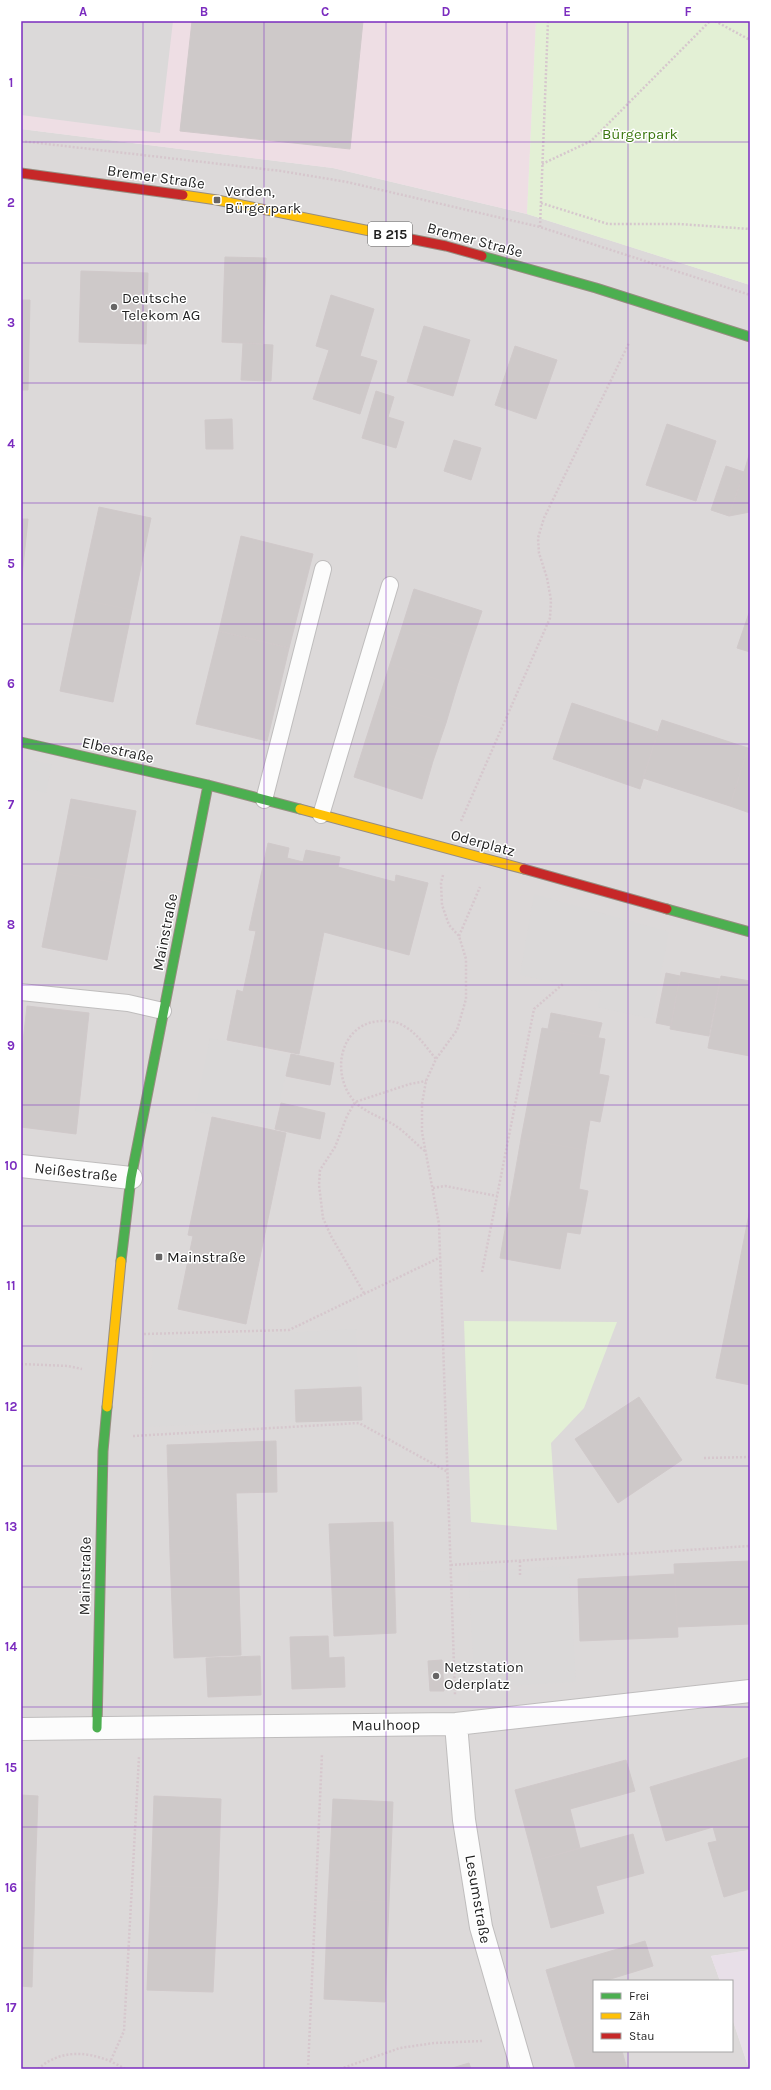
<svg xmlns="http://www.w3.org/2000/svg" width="771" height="2090" viewBox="0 0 771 2090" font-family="Karla,sans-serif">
<rect width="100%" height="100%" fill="#ede8e8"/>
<path fill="#dcd9d9" d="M21 129 333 168 527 214 750 285V1950L711 1956 720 1981H594V2051H732V2018L749 2069H21Z"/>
<path fill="#eedee4" d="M21 21H536L527 214 333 168 21 129Z"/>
<path fill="#e8dfe8" d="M750 1950V2069H749L732 2018V1981H720L711 1956Z"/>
<path fill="#dbd9d9" d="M21 21H173L160 133 21 115Z
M21 758 52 764 46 793 21 787Z
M534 894 669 932 652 1019 598 1007 601 992 520 975Z
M210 1038 290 1055 274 1128 195 1111Z
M356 1329 359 1386 294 1389 295 1421 145 1427 143 1395 152 1364 153 1340Z
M569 1566 576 1682 475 1688 468 1572Z"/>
<path fill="#e3f0d5" d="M536 21H750V285L527 214Z
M464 1321 617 1322 584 1408 551 1443 557 1530 471 1522Z"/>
<path fill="#cec9c9" stroke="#d0c9ca" d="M192 21H363L350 149 180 131Z
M225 257 266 258 263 344 222 342Z
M81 271 148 273 146 344 79 342Z
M331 295 374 309 360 356 377 361 360 414 313 399 329 350 316 346Z
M21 300H30L28 390H21Z
M424 326 470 340 453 396 407 382Z
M243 343 273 345 271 381 241 380Z
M515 346 557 360 536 419 495 405Z
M376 391 394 397 388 417 404 422 396 448 362 438Z
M232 419 233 449H206L205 420Z
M667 424 716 441 696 501 646 485Z
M454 440 481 448 471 480 444 471Z
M750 452V512L729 516 744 472Z
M726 466 744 472 729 516 711 510Z
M99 507 151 518 132 610 79 599Z
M21 519H28L21 586Z
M241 536 313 554 289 648 219 631Z
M414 589 482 611 469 649 402 627Z
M79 599 132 610 113 702 60 691Z
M749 613H750V652L737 648Z
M402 627 469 649 457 686 390 664Z
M219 631 289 648 267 741 196 724Z
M390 664 457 686 446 723 378 702Z
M378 702 446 723 433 761 366 739Z
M572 703 658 732 640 789 553 759Z
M662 720 748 748 730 806 643 778Z
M366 739 433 761 422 799 354 777Z
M748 748 750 749V813L730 806Z
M71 799 136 811 122 884 57 872Z
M268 843 289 848 287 858 303 862 306 850 340 857 338 867 395 882 396 875 428 883 409 955 324 932 299 1054 227 1040 237 990 243 992 256 931 249 930Z
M57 872 122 884 107 960 42 947Z
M681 972 720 979 709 1036 670 1029Z
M666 973 680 976 671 1026 656 1023Z
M721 976 750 981V1056L708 1048Z
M27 1006 89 1013 76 1134 21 1127V1060Z
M551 1013 602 1023 598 1038 548 1029Z
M542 1028 605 1039 599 1074 609 1076 600 1122 590 1120 585 1150 521 1139Z
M291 1054 334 1063 330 1085 286 1076Z
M281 1103 325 1113 320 1139 275 1129Z
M212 1117 286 1133 246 1324 178 1309 193 1236 188 1235Z
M521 1139 585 1150 579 1189 588 1191 580 1234 567 1232 560 1269 500 1258Z
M750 1209V1278L737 1275Z
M737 1275 750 1278V1385L716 1378Z
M361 1387 362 1420 296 1422 295 1390Z
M639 1397 682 1460 618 1503 575 1439Z
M276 1441 277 1492 236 1493 238 1552 170 1554 167 1445Z
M393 1522 396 1633 334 1636 329 1524Z
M238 1552 241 1655 174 1658 170 1554Z
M750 1561V1624L677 1627 674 1564Z
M675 1574 678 1637 580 1641 578 1579Z
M328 1636 329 1658 344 1657 345 1687 292 1689 290 1637Z
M260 1656 261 1695 208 1697 206 1658Z
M442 1660 444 1691H430L428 1661Z
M750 1757V1889L724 1897 708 1843 717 1841 713 1827 666 1841 650 1787Z
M626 1760 635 1791 570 1809 580 1848 534 1861 515 1790Z
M21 1795 38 1796 35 1881H21Z
M154 1796 221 1799 218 1888 151 1886Z
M333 1799 393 1802 389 1902 328 1899Z
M633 1834 644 1873 596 1886 604 1913 551 1928 534 1861Z
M21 1881H35L32 1987 21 1986Z
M151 1886 218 1888 213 1992 147 1990Z
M328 1899 389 1902 385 2002 324 1999Z
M645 1941 653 1966 604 1981H594V2021L564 2030 546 1970Z
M594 2021V2051H622L627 2069H576L564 2030Z
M469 2063 471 2069H449Z"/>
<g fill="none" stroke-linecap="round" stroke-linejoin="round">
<defs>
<path id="lane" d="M264 800 323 569
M321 815 390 585
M21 992 128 1003 163 1011"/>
<path id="street" d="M21 1166 131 1178
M456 1724 464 1820 481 1927 522 2069
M21 1729 456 1724 750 1691"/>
<path id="fast" d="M482 256 596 288 750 337
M21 742 208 785 300 809
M667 909 750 932
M121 1261 131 1178 208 785
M97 1728 103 1451 107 1407"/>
<path id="slow" d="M183 195 217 200 375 232
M300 809 524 869
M107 1407 121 1261"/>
<path id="jam" d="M21 173 183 195
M375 232 446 246 482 256
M524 869 667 909"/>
</defs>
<use href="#lane" stroke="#bfbdbd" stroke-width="18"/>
<use href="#street" stroke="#bfbdbd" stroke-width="24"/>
<use href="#fast" stroke="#978d80" stroke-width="11"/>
<use href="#slow" stroke="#978d80" stroke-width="11"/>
<use href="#jam" stroke="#978d80" stroke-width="11"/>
<path stroke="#d6c7cd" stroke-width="2.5" stroke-dasharray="2 2" stroke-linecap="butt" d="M715 21 750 40
M21 141 281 171 347 182 540 227 750 295
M542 164 591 141 710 21
M541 203 608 224H679L750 229
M540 227 548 21
M461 821 550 618 551 600 547 578 539 553 538 538 544 518 629 343
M443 875 441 883 442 905 449 925 459 936 466 959V999L457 1030 436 1059 426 1081 422 1104V1132L439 1224 455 1695
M459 936 480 887
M425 1151C416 1144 409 1136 400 1129 386 1118 368 1115 355 1102 329 1074 340 1020 384 1021 391 1021 398 1022 404 1026 418 1034 426 1047 436 1059
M433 1188 445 1186 497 1196
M482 1272 534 1009 563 984
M364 1293 331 1236 323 1218 319 1185 320 1170 335 1147 347 1116 355 1102 410 1084 426 1081
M144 1334 289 1330 441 1257
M21 1364 68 1366 82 1369
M133 1436 359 1423 448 1472
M704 1458 750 1457
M520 1561V1577
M451 1565 750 1546
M111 2060 124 2031 139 1757
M38 2069C64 2046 97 2052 125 2069
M308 2069 322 1754
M340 2069 400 2048 434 2043 483 2041"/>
<use href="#lane" stroke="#fcfcfc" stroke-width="16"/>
<use href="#street" stroke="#fcfcfc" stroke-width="22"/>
<use href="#fast" stroke="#4caf50" stroke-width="9"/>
<use href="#slow" stroke="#ffc107" stroke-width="9"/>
<use href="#jam" stroke="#c62828" stroke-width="9"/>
</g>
<path fill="none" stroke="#7b2cbf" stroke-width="1" stroke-opacity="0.55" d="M143 21V2069M264 21V2069M386 21V2069M507 21V2069M628 21V1981M21 142H750M21 263H750M21 383H750M21 503H750M21 624H750M21 744H750M21 864H750M21 985H750M21 1105H750M21 1226H750M21 1346H750M21 1466H750M21 1587H750M21 1707H750M21 1827H750M21 1948H750M628 2051V2069"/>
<g fill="#676565" stroke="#fff" stroke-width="1.5">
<rect x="213" y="196" width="8" height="8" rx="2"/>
<circle cx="114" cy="307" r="4"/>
<rect x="155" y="1253" width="8" height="8" rx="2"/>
<circle cx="436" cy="1676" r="4"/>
</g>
<g text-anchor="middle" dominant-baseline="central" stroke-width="3" stroke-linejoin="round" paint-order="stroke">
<rect fill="#fff" stroke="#626262" stroke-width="1" x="368" y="222" width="44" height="24" rx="3"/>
<g font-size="14" font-weight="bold" fill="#1f1f1f">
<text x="390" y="234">B 215</text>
</g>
<g font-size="15" fill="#3c7811" stroke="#fff">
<text x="640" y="134">Bürgerpark</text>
</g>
<g font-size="15" fill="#1f1f1f" stroke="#fff">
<text transform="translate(156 177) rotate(8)">Bremer Straße</text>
<text transform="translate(475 240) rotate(15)">Bremer Straße</text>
<text transform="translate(118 750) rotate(13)">Elbestraße</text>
<text transform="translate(483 843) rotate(15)">Oderplatz</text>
<text transform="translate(165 932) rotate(-79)">Mainstraße</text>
<text transform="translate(76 1172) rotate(6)">Neißestraße</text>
<text transform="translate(85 1576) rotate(-89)">Mainstraße</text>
<text transform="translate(386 1725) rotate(-1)">Maulhoop</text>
<text transform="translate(478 1899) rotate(80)">Lesumstraße</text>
</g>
<g font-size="15" fill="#1f1f1f" stroke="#fff" text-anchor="start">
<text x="225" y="191">Verden,<tspan x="225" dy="17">Bürgerpark</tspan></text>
<text x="122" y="298">Deutsche<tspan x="122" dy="17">Telekom AG</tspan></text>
<text x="167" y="1257">Mainstraße</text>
<text x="444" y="1667">Netzstation<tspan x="444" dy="17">Oderplatz</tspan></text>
</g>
</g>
<rect width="771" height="2090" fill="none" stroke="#ffffff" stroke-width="44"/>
<rect x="593" y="1980" width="140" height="72" fill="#ffffff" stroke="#a5a5a5"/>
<rect x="601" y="1993" width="20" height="6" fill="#4caf50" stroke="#a5a5a5"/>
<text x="629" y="2000" font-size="12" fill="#1f1f1f">Frei</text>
<rect x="601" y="2013" width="20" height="6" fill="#ffc107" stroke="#a5a5a5"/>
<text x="629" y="2020" font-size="12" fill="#1f1f1f">Zäh</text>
<rect x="601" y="2033" width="20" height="6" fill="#c62828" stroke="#a5a5a5"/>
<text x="629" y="2040" font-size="12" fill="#1f1f1f">Stau</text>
<rect x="22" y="22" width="727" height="2046" fill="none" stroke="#7b2cbf" stroke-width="1.5"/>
<g font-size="13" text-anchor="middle" font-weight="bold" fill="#7b2cbf">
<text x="83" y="16">A</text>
<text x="204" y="16">B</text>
<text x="325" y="16">C</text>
<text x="446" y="16">D</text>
<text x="567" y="16">E</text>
<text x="688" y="16">F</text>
<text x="11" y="87">1</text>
<text x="11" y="207">2</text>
<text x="11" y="327">3</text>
<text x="11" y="448">4</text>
<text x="11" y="568">5</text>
<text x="11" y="688">6</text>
<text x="11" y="809">7</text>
<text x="11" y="929">8</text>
<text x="11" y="1050">9</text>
<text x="11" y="1170">10</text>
<text x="11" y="1290">11</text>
<text x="11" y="1411">12</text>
<text x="11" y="1531">13</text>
<text x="11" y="1651">14</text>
<text x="11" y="1772">15</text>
<text x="11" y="1892">16</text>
<text x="11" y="2012">17</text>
</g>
</svg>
